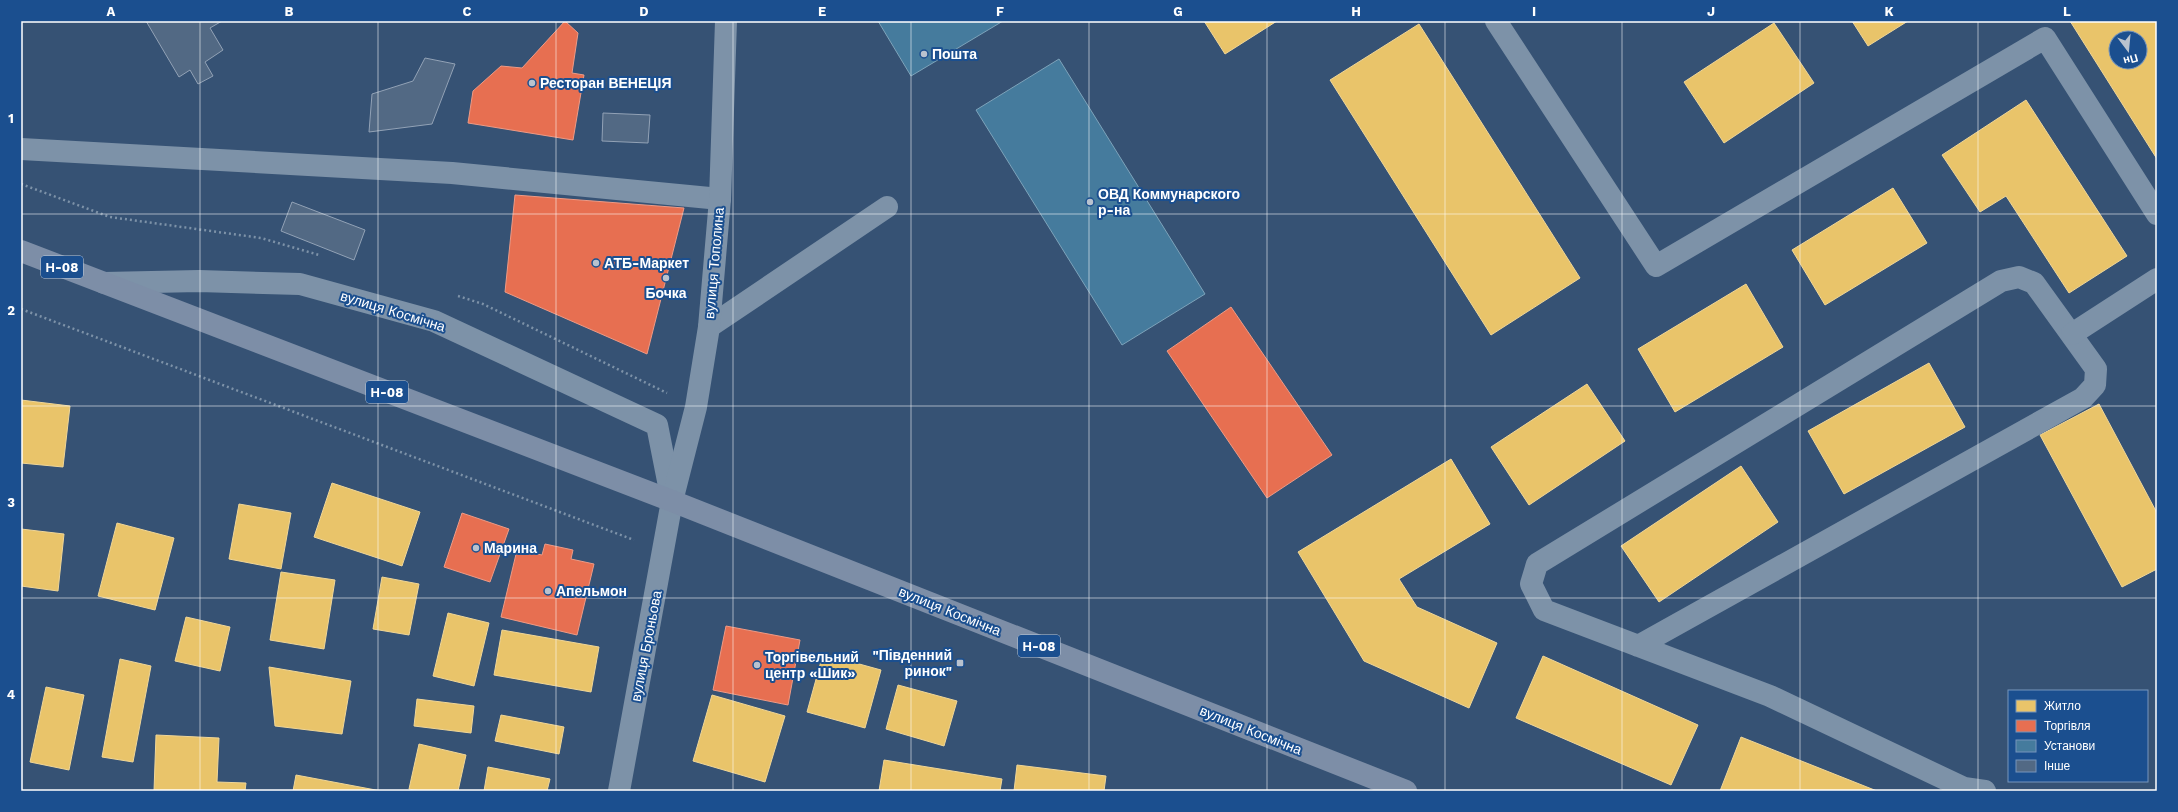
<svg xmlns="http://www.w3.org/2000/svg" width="2178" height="812" viewBox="0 0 2178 812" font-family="'Work Sans',sans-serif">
<rect width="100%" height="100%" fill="#365274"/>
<path fill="#e9c46a" stroke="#f0d697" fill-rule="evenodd" d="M1204 21H1277L1225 54Z
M1852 21H1908L1868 46Z
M2070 21H2157V159ZM2116 38H2140V62H2116Z
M1774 23 1814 83 1724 143 1684 82Z
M1419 24 1580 278 1491 335 1330 80Z
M2026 100 2127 256 2069 293 2006 196 1980 212 1942 155Z
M1893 188 1927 243 1825 305 1792 250Z
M1746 284 1783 347 1675 412 1638 349Z
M1929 363 1965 427 1844 494 1808 431Z
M1587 384 1625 441 1529 505 1491 447Z
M21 400 70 406 63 467 21 463Z
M2099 404 2157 513V569L2122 587 2040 435Z
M1451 459 1490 524 1399 579 1417 607 1497 643 1469 708 1364 661 1298 552Z
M1741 466 1778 522 1659 602 1621 546Z
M332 483 420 512 402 566 314 537Z
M239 504 291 513 281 569 229 559Z
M117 523 174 538 155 610 98 596Z
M21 529 64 534 58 591 21 586Z
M281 572 335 580 324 649 270 640Z
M382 577 419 584 409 635 373 629Z
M448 613 489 623 474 686 433 676Z
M186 617 230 627 220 671 175 661Z
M502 630 599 647 591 692 494 675Z
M823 654 881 670 865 728 807 712Z
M1543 656 1698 725 1671 785 1516 718Z
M120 659 151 666 133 762 102 757Z
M269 667 351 681 342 734 275 726Z
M898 685 957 701 944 746 886 729Z
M46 687 84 695 69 770 30 762Z
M712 695 785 716 765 782 693 761Z
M417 699 474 706 471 733 414 726Z
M501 715 564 727 559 754 495 741Z
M156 735 219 738 217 782 246 783 245 791H154Z
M1741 737 1877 791H1720Z
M419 744 466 755 458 791H420L409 789Z
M884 760 1002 779 1000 791H879Z
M1017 765 1106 776 1104 791H1014Z
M488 767 550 779 547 791H484Z
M296 775 381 791H293Z"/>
<path fill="#e76f51" stroke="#ee9a85" d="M565 21 578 33 572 73 584 75 573 140 468 123 473 91 501 66 522 68Z
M515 195 684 208 647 354 505 292Z
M1231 307 1332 455 1267 498 1167 351Z
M462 513 509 529 490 582 444 567Z
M545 544 573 550 571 559 594 564 577 635 501 617 517 550 542 555Z
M726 626 800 640 788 705 713 690Z"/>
<path fill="#457b9d" stroke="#7da3ba" d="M878 21H1003L911 76Z
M1059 59 1205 294 1122 345 976 110Z"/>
<path fill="#526984" stroke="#92a2b6" d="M146 21H222L210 28 223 50 205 62 213 76 198 84 190 70 179 77Z
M425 58 455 64 432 124 369 132 372 94 413 81Z
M603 113 650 115 648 143 602 141Z
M292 202 365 230 354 260 281 231Z"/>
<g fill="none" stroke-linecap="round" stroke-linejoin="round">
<path stroke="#7d92a8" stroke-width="2.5" stroke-dasharray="2 3" stroke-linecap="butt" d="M21 184 110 217 261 238 319 255
M458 296 483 304 667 393
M21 309 634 540"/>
<path stroke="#7d92a8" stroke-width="22" d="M1496 21 1656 266 2045 38 2157 214
M21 149 452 173 720 199
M104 283 199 281 300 284 434 321 657 425 672 501
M709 327 887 207
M1638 646 2083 398 2095 385 2096 369 2034 283 2019 277 2001 281 1537 564 1531 584 1544 610 1770 696 1964 788 1985 791"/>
<path stroke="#7d92a8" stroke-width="22" d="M2072 334 2157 279
M672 501 696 407 709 327 720 199 726 21"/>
<path stroke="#7d92a8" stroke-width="22" d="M619 791 672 501"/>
<path stroke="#7d8ea7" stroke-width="22" d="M21 251 672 501 1406 791"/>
</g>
<path fill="none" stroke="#fff" stroke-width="1" stroke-opacity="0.55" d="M200 21V791M378 21V791M556 21V791M733 21V791M911 21V791M1089 21V791M1267 21V791M1445 21V791M1622 21V791M1800 21V791M1978 21V791M21 214H2157M21 406H2157M21 598H2157"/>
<g fill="#b9c2ce" stroke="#1b4f8f" stroke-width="1.5">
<circle cx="924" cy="54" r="4"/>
<circle cx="532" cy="83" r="4"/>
<circle cx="1090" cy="202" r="4"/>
<circle cx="596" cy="263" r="4"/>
<circle cx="666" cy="278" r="4"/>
<circle cx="476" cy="548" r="4"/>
<circle cx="548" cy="591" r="4"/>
<rect x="956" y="659" width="8" height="8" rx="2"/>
<circle cx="757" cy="665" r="4"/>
</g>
<g text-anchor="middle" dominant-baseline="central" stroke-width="4" stroke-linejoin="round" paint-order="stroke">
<g fill="#1b4f8f" stroke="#bbcadd" stroke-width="1">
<rect x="41" y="256" width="42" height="22" rx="3"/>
<rect x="366" y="381" width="42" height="22" rx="3"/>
<rect x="1018" y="635" width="42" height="22" rx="3"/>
</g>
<g font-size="13" font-weight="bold" fill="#fff">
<text x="62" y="267">Н-08</text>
<text x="387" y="392">Н-08</text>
<text x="1039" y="646">Н-08</text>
</g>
<g font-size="14" font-weight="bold" fill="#fff" stroke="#1b4f8f" text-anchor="start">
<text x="932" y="54">Пошта</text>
<text x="540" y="83">Ресторан ВЕНЕЦІЯ</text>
<text x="1098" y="194">ОВД Коммунарского<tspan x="1098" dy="16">р-на</tspan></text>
<text x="604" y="263">АТБ-Маркет</text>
<text x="666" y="293" text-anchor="middle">Бочка</text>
<text x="484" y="548">Марина</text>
<text x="556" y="591">Апельмон</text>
<text x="952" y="655" text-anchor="end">"Південний<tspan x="952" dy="16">ринок"</tspan></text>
<text x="765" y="657">Торгівельний<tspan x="765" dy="16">центр «Шик»</tspan></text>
</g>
<g font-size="14" fill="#fff" stroke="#1b4f8f">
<text transform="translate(714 263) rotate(-85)">вулиця Тополина</text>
<text transform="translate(393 311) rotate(17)">вулиця Космічна</text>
<text transform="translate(950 611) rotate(22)">вулиця Космічна</text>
<text transform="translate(646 646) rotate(-79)">вулиця Броньова</text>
<text transform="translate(1251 730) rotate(22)">вулиця Космічна</text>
</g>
</g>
<rect width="2178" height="812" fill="none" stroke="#1b4f8f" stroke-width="44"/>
<rect x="2008" y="690" width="140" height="92" fill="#1b4f8f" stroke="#7695bc"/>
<rect x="2016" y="700" width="20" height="12" fill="#e9c46a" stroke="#7695bc"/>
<text x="2044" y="710" font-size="12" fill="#ffffff">Житло</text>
<rect x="2016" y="720" width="20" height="12" fill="#e76f51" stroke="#7695bc"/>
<text x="2044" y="730" font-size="12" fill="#ffffff">Торгівля</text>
<rect x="2016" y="740" width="20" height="12" fill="#457b9d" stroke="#7695bc"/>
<text x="2044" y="750" font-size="12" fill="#ffffff">Установи</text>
<rect x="2016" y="760" width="20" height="12" fill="#526984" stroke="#7695bc"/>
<text x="2044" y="770" font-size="12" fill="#ffffff">Інше</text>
<g transform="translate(2128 50) rotate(164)"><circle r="19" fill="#1b4f8f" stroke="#7695bc"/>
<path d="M0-3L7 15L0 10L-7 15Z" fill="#b9c2ce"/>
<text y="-6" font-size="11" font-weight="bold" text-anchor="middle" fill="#ffffff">Пн</text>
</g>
<rect x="22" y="22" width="2134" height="768" fill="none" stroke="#fff" stroke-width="1.5"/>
<g font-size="13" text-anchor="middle" font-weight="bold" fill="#fff">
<text x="111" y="16">A</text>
<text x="289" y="16">B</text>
<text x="467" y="16">C</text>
<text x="644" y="16">D</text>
<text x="822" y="16">E</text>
<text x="1000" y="16">F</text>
<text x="1178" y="16">G</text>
<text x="1356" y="16">H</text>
<text x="1534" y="16">I</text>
<text x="1711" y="16">J</text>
<text x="1889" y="16">K</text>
<text x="2067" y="16">L</text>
<text x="11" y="123">1</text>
<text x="11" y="315">2</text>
<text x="11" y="507">3</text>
<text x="11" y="699">4</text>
</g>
</svg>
